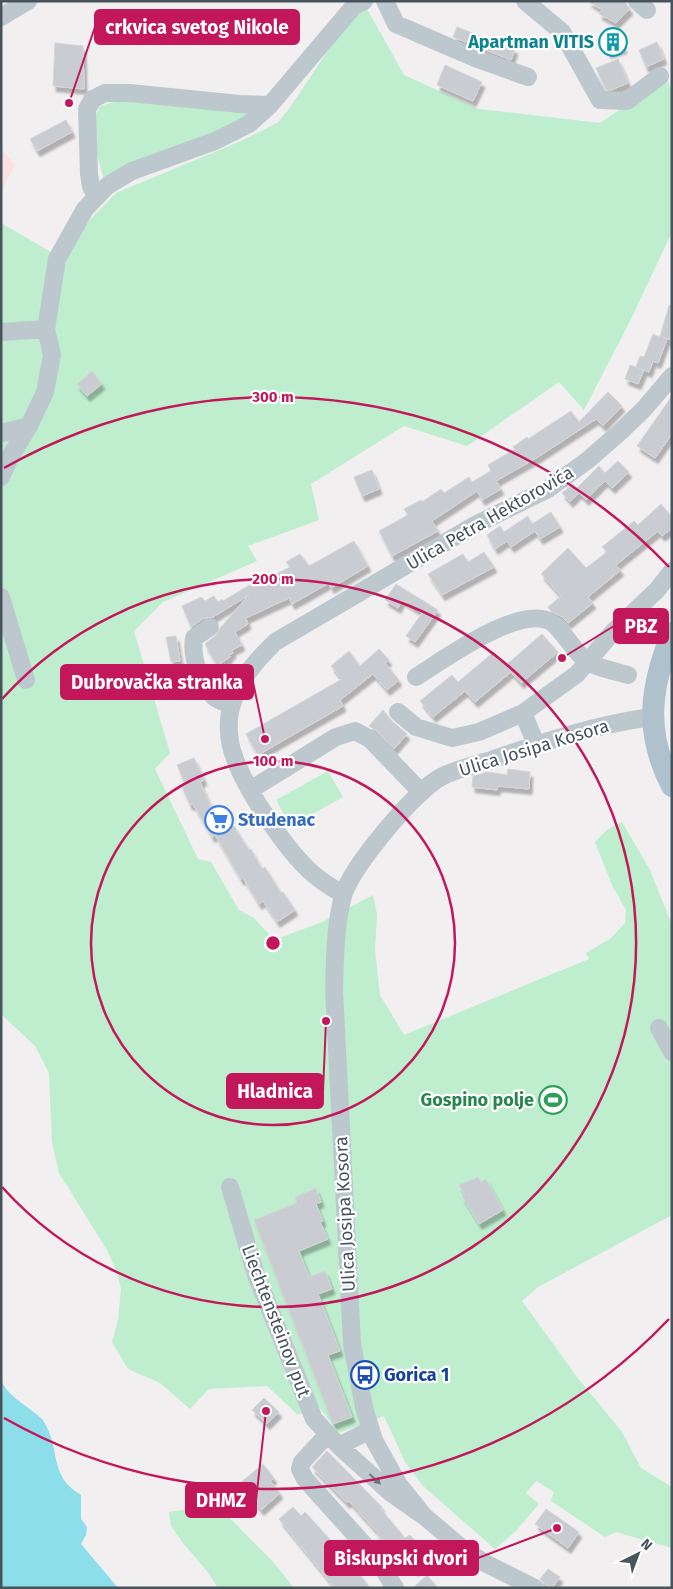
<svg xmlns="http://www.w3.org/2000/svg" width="673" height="1589" viewBox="0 0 673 1589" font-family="'Fira Sans',sans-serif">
<defs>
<filter id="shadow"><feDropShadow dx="3" dy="5.5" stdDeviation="1" flood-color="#0004"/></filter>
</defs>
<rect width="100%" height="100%" fill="#f1efef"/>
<path fill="#fae0e0" d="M1 149 15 165 1 191Z"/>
<path fill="#beeecd" d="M361 1H378L366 7 404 75 479 109 600 123 666 78 672 91V232L631 319 584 410 559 382 467 446 404 426 311 484 319 520 248 546 257 561 163 602 134 631 170 753 155 769 198 859 211 862 239 910 254 918 274 940 322 922 373 895 377 914 375 950 380 995 404 1035 589 959 586 953 611 938 625 923 626 910 612 885 595 842 608 829 622 822 650 870 672 925V1215L538 1287 522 1301 577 1377 622 1432 641 1468 672 1487V1548L616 1532 605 1537 551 1501 554 1492 536 1481 526 1493 539 1504 516 1531 495 1549 423 1486 405 1462 384 1416 339 1433 318 1406 298 1415 267 1386 209 1389 190 1409 160 1383 128 1369 112 1342 118 1320 121 1289 117 1272 107 1250 59 1173 52 1143 49 1073 35 1046 1 1014V223L56 255 116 193 241 141 277 123 289 109Z
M118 101 255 111 233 125 104 181 93 139 94 118 100 106Z
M328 771 343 797 291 826 276 800Z
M217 1505 275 1564 294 1588H218L207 1571 183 1543 171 1526 169 1512Z"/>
<path fill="#8cdeea" d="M1 1380C7 1395 24 1404 36 1414 39 1417 43 1419 44 1422 61 1449 48 1476 81 1495V1519L87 1527 86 1535 81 1544 118 1588H1Z"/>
<path fill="#c9ccd1" stroke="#d3d6da" filter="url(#shadow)" d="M588 1H624L630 9 616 23 599 14 602 10Z
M457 27 515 49 511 60 453 37Z
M616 30 624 48 608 53 602 37Z
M657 42 664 59 646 67 639 50Z
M55 43 83 46 84 89 53 86Z
M618 59 628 83 611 90H606L596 68Z
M445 65 482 82 473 101 437 85Z
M66 120 72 132 37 151 30 139Z
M669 305 672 306V340L662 337 667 339 658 363 653 361 649 372 636 367 640 356 644 357 653 334 660 337Z
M630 365 644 370 638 384 625 379Z
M92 371 102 384 87 396 77 384Z
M608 392 622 406 603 426 596 419 538 457 496 481 501 489 482 500 477 491 432 521 438 531 392 556 379 531 408 515 404 509 421 500 422 502 441 489 444 493 469 477 472 482 491 471 488 465 515 449 513 447 527 437 528 439 571 411 579 422Z
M672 396V434L655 458 637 446Z
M618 461 629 472 612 488 605 481 586 500 579 493 570 502 562 493 573 484 577 488 599 466 605 473Z
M372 470 379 489 362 496 354 477Z
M661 504 672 517V528L662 536 658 531 616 565 621 570 588 597 593 603 568 623 561 616 551 611 548 607 561 596 541 574 568 548 586 568 607 552 602 547 634 521 638 525Z
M551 512 560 527 540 539 535 531 511 547 507 541 495 549 487 535 500 526 504 532 528 516 532 524Z
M354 541 368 566 331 588 329 583 292 604 289 598 246 618 248 624 235 632 242 645 232 650 233 653 229 655 230 657 217 666 205 644 216 635 221 627 249 595 213 617 204 618 191 627 182 606 201 597 205 601 214 596 218 602 222 599 223 601 256 581 261 579 262 581 290 567 286 562 300 554 309 566Z
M484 552 494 567 442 595 428 574 463 554 468 562Z
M396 584 438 610 415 642 406 636 422 613 402 600 398 608 385 600Z
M542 634 558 652 521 683 511 672 475 702 465 691 433 717 420 701 452 675 458 682 494 652 506 665Z
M176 636 180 661 171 662 166 637Z
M379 649 389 660 385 663 399 680 387 690 373 674 340 700 343 706 258 755 246 734 342 679 331 666 349 651 360 666Z
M383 710 391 720 407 734 394 749 377 731 369 726Z
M194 758 204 780 200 782 213 812 220 808 231 827 234 826 249 850 251 849 262 869 265 867 281 893 283 892 295 910 277 922 263 901 259 904 243 878 241 880 215 835 212 837 193 804 190 805 182 787 186 786 177 765Z
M508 769 530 772 529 789 498 786 497 790 472 787 473 776 488 772 507 775Z
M478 1177 481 1182 486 1179 503 1210 479 1224 462 1196 465 1195 459 1185Z
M316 1188 321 1202 316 1204 323 1221 320 1222 328 1239 299 1251 309 1277 325 1271 332 1289 318 1294 340 1351 328 1355 352 1417 333 1424 254 1220 297 1203 295 1197Z
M264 1398 279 1412 267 1424 252 1410Z
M327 1451 382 1507 380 1508 405 1538 410 1535 430 1558 415 1571 395 1547 391 1551 377 1534 378 1533 349 1501 347 1503 312 1467Z
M263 1464 274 1478 270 1481 280 1493 261 1510 239 1484Z
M293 1507 301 1516 305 1512 352 1564 370 1588H335L279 1519Z
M546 1509 579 1532 568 1548 535 1524Z
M548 1569 560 1577 552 1588 545 1584 540 1579Z
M427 1575 438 1588H413Z"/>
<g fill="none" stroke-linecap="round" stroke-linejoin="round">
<path stroke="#bdc8ce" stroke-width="18" d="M385 1 396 24 475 58 528 77
M525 1 562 32 600 100 627 101 660 76
M637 1 647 10
M1 17 28 1
M96 196 91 187 89 174 87 109 93 99 105 93H130L240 104 270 105
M1 332 46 329
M1 433 29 426
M1 477 10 457 29 426 45 392 52 355 46 329 57 259 85 209 107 186 132 171 215 141 249 124 270 105 354 6 364 1
M1 597 26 680
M210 627 194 638C191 656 200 685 214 697 218 701 226 703 232 705
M416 677C443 660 525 600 554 624 566 635 575 653 588 662 595 667 618 672 628 675
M398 712 416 727 452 738 479 732 523 713 577 674 613 632 657 590 672 571
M523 713 536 744
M250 790 336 737 355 731 370 739 421 792
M343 894C332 888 321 881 312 873 286 850 245 789 234 756 228 741 227 719 232 704 240 678 257 660 275 642L475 525 548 489 588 460 620 432 644 409 672 376
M659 1028 672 1052
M230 1187 256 1275 314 1419 339 1446 391 1493 424 1516 463 1549 485 1563 535 1588
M327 1435 302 1462 300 1469 305 1479 377 1559 395 1588
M339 1446 370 1430
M424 1516 399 1485 374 1440 364 1407 352 1344 334 990C335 959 335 926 343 896 351 867 415 791 441 777 456 769 475 765 491 760 543 742 598 724 652 717"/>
<path stroke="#afc1cd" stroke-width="22" d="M672 633C650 688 644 732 672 786"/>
</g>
<defs><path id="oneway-solid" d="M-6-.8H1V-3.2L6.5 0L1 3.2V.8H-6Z" transform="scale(1.25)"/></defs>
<use fill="#6a777e" href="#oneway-solid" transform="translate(375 1479) rotate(42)"/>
<g fill="none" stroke="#c2185b" stroke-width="2.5">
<circle cx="273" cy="943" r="182"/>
<path d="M2 699A364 364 0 1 1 2 1187"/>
<path d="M669 1319A546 546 0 0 1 4 1418M4 468A546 546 0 0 1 669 567"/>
</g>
<defs>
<symbol id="building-ring" viewBox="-11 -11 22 22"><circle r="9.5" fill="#fff" stroke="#0f9aa8" stroke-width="1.5"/><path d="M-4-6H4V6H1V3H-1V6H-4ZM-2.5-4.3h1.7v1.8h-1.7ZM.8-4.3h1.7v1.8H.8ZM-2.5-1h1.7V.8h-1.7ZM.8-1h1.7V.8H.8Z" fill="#0f9aa8"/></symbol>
<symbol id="supermarket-ring" viewBox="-11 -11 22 22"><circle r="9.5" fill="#fff" stroke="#3f7fe0" stroke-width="1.5"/><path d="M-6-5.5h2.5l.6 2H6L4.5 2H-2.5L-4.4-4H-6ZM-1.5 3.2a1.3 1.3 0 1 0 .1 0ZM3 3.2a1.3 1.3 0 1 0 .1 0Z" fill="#3f7fe0"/></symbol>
<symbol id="stadium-ring" viewBox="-11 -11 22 22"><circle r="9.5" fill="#fff" stroke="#2e9e5b" stroke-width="1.5"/><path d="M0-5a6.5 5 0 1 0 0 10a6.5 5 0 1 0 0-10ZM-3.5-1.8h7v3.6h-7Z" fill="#2e9e5b"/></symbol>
<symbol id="bus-ring" viewBox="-11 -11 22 22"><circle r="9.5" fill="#fff" stroke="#1a4fb4" stroke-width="1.5"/><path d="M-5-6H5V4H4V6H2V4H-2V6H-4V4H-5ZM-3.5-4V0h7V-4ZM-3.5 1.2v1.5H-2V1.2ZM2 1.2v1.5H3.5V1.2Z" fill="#1a4fb4"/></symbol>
</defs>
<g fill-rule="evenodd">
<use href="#building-ring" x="597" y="26" width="32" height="32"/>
<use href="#supermarket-ring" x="203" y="804" width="32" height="32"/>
<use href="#stadium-ring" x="537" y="1084" width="32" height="32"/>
<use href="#bus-ring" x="349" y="1359" width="32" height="32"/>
</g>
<g text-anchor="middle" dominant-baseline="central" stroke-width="4.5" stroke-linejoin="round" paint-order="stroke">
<g font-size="18" font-weight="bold" fill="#0d838f" stroke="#fff" text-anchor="end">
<text x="594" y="42">Apartman VITIS</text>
</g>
<g font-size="18" fill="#47545c" stroke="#fff">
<text transform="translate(490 518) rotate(-30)">Ulica Petra Hektorovića</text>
<text transform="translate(534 748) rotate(-17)">Ulica Josipa Kosora</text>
<text transform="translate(345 1214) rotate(-93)">Ulica Josipa Kosora</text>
<text transform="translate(276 1321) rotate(69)">Liechtensteinov put</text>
</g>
<g font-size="18" font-weight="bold" fill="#366cbe" stroke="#fff" text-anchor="start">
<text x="238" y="820">Studenac</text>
</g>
<g font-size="18" font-weight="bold" fill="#27864d" stroke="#fff" text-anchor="end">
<text x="534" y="1100">Gospino polje</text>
</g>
<g font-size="18" font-weight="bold" fill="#164399" stroke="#fff" text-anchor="start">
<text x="384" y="1375">Gorica 1</text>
</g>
</g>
<circle cx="273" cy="943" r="8" fill="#c2185b" stroke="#fff" stroke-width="2.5"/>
<g font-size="15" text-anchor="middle" font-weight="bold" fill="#c2185b" stroke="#fff" stroke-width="4.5" stroke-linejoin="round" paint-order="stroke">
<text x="273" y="402">300 m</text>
<text x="273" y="584">200 m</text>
<text x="273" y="766">100 m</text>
</g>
<path fill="none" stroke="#c2185b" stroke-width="2" d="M69 103L95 27M562 658L614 626M265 739L253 682M326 1021L323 1091M266 1411L256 1500M557 1528L478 1558"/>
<g fill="#c2185b" stroke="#fff" stroke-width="2">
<circle cx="69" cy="103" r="5"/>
<circle cx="562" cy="658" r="5"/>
<circle cx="265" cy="739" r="5"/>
<circle cx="326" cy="1021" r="5"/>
<circle cx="266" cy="1411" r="5"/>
<circle cx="557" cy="1528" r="5"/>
</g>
<g fill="#c2185b" stroke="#c2185b" stroke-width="2">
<rect x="95" y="10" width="204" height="34" rx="5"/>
<rect x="614" y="609" width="54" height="34" rx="5"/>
<rect x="61" y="665" width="192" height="34" rx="5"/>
<rect x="227" y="1074" width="96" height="34" rx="5"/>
<rect x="186" y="1483" width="70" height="34" rx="5"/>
<rect x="325" y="1541" width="153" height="34" rx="5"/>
</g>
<g font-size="19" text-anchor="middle" font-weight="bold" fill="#fff">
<text x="197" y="34">crkvica svetog Nikole</text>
<text x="641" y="633">PBZ</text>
<text x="157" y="689">Dubrovačka stranka</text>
<text x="275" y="1098">Hladnica</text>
<text x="221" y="1507">DHMZ</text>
<text x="401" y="1565">Biskupski dvori</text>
</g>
<rect width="673" height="1589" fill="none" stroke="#47545c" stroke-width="5"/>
<g transform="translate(638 1554) rotate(42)" stroke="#ffffff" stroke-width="4" paint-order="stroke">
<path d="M0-4L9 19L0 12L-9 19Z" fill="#47545c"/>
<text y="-8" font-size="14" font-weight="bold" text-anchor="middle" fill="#47545c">N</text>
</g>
</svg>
